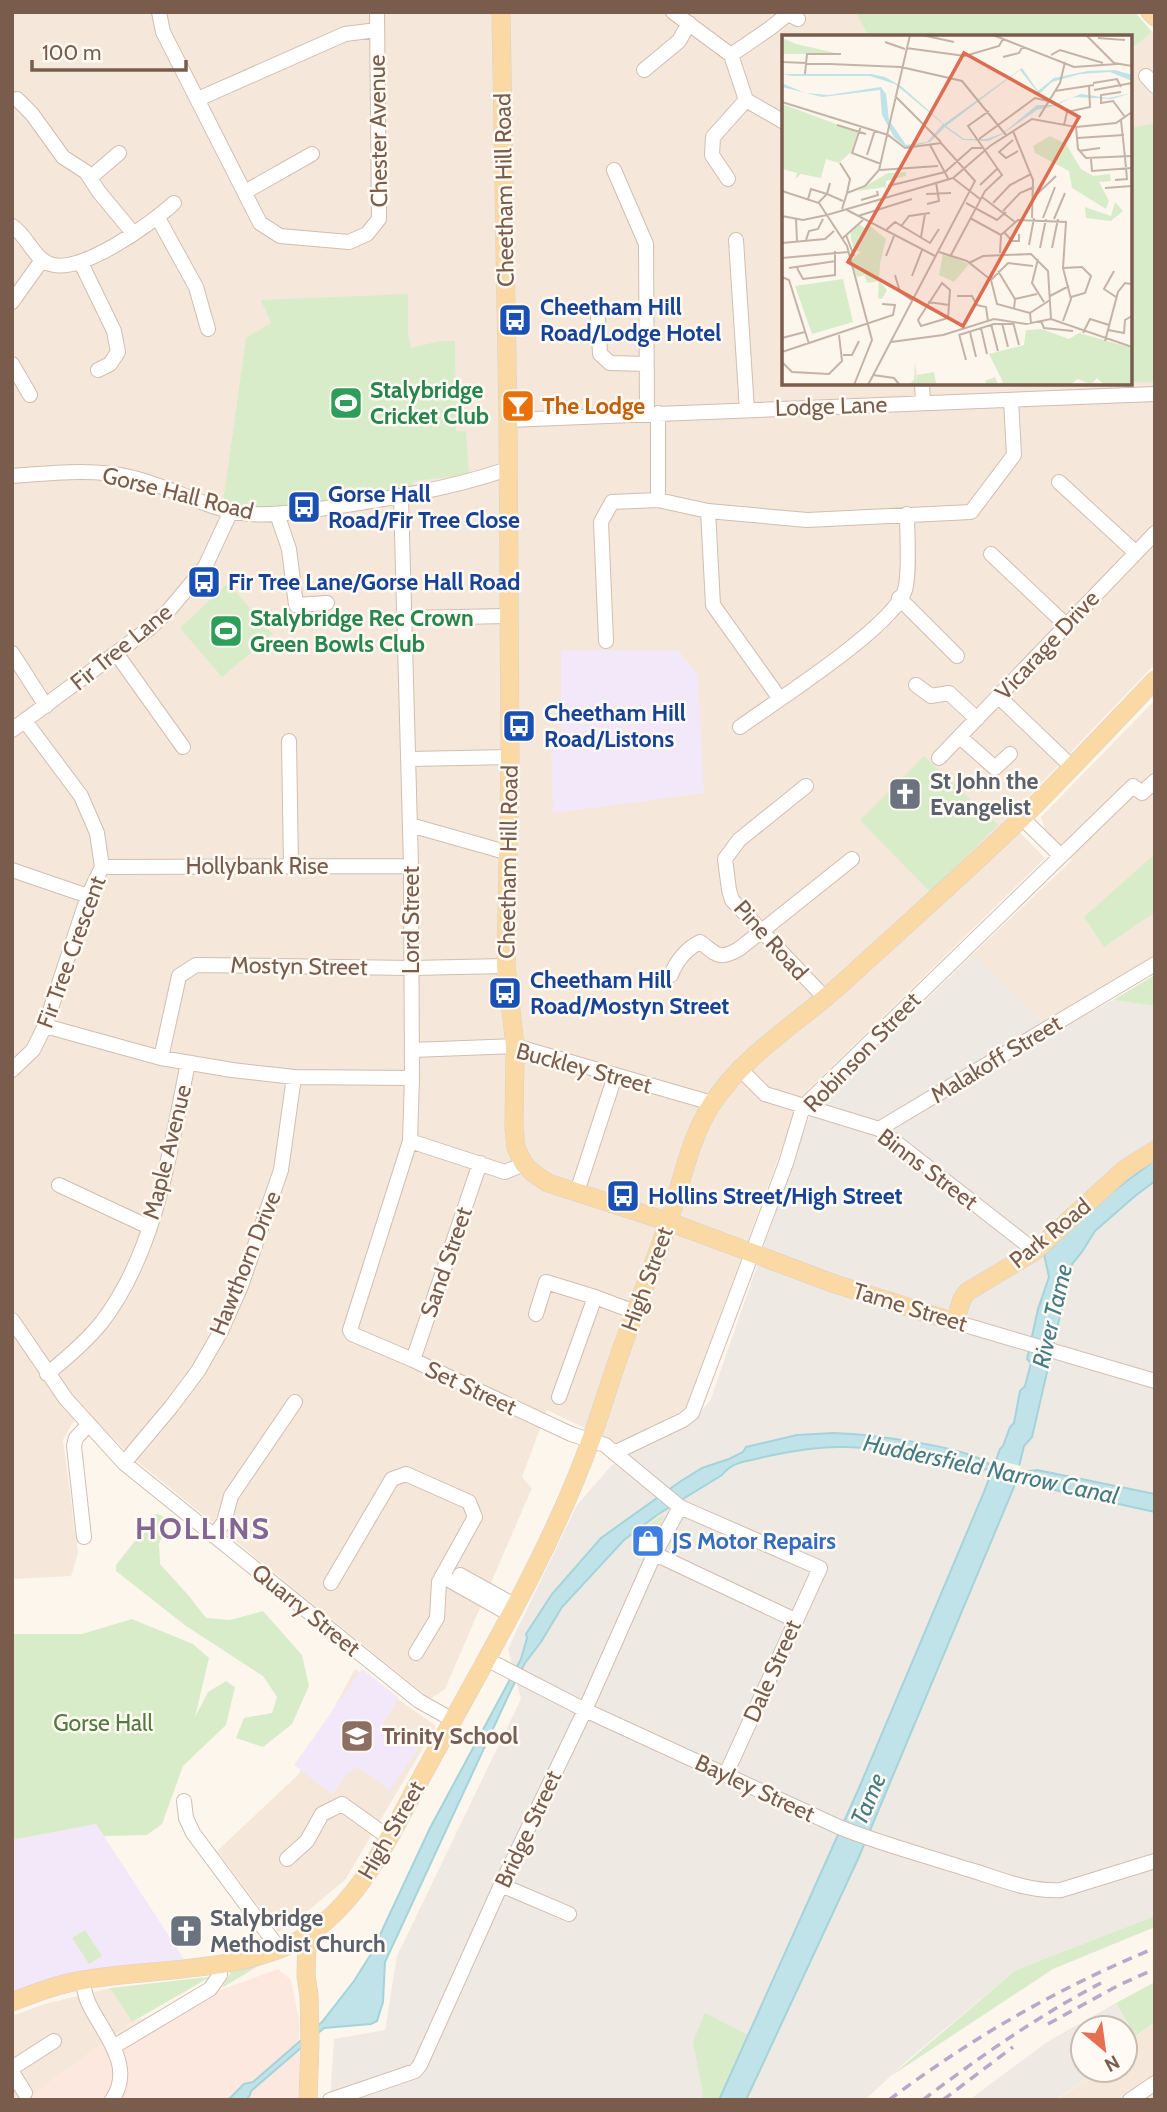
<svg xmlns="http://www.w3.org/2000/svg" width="1167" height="2112" viewBox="0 0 1167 2112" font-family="Cabin,sans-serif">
<rect width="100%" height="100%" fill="#fdf6ec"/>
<path fill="#f5e8da" d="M12 12H855L869 37H784V383L1155 382V664L1007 819 1045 858 801 1097 685 1409 618 1444 547 1410 522 1477 532 1488 445 1689 430 1699 133 1458 90 1416 73 1422 63 1440 78 1553 71 1576 12 1579Z
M1152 32 1155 35V123L1130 128V50Z
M1155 700V955L1043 1022 973 954 1072 860 1045 830 1041 817Z
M355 1669 436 1726 345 1880 309 1910 278 1932 217 1851 298 1775Z
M110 1988 132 2022 28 2098 25 2100H12V2016L45 2004Z
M1155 2022V2100H1057L1100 2070H1125V2054L1139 2044 1135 2036Z"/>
<path fill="#fde8e0" d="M278 1969 291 1980 299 2019 300 2100H25L132 2022Z"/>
<path fill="#efe9e4" d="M973 954 1043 1022 1055 1031 1113 1000 1155 1006V1916L1016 1970 909 2059 865 2100H330L334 2039 385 2030 397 1956 521 1699 508 1649 577 1505 611 1466 632 1451 687 1426 710 1401 808 1120 819 1104Z
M1116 2003 1139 2044 1125 2054V2028H1083V2070H1100L1056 2100H969L1047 2042Z"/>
<path fill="#f3e8fa" d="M561 650H678L698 675 704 793 553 813 551 738 561 737Z
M362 1669 399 1698 382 1724 418 1749 390 1790 357 1767 346 1774 332 1794 294 1765Z
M96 1824 184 1959 70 1975 12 1996V1840Z"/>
<path fill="#d8ecc9" d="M855 12H1135L1152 32 1130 50V37H869Z
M1155 123V382H1130V128Z
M408 294V333L411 348 440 341H455L456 431H466L469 475 414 481 412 488 287 507H250L223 503 246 338 271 323 261 300Z
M228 583 273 634 222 677 180 628Z
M924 756 998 825 930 892 860 820Z
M1155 854V912L1104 947 1084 917Z
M1155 975V1006L1113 1000Z
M156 1514 161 1515 168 1522 159 1544 160 1564 189 1596 206 1618 230 1620 263 1611 302 1655 309 1686 292 1724 263 1747 236 1738 244 1718 272 1713 277 1697 263 1676 186 1626 116 1571V1565Z
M664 1515 656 1538 646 1534 643 1528Z
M132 1619 193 1644 209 1658 195 1717 208 1692 226 1681 235 1687 226 1725 183 1766 162 1824 147 1835 104 1836 96 1824 12 1840V1634H82Z
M1155 1916V1927L1053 1969 891 2076 1016 1970Z
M85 1930 102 1956 89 1964 72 1938Z
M256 1963 258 1966 222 1988C234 1966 231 1968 256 1963Z
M208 1977H210L132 2022 110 1988Z
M1155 1982V2022L1135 2036 1116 2003Z
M705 2013 748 2035 719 2100H700L703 2094 693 2042Z"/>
<path fill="#bfe3e8" stroke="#a5d3da" stroke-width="2" d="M1155 1160V1181L1135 1196 1095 1231 1082 1252 1072 1264 1032 1437 1024 1446 1014 1487 858 1859 746 2100H719L859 1788 984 1492 1000 1449 1003 1446 1010 1427 1014 1423 1020 1391 1025 1386 1031 1363 1027 1359 1038 1309 1049 1277 1044 1254 1111 1193Z
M834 1433C864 1434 972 1446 991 1466L988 1469 981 1470C937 1461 891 1448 846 1447 817 1446 789 1451 760 1458 745 1462 733 1461 722 1475L657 1515 624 1540 562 1607 541 1642 525 1663 511 1690 385 1962 383 2002 377 2021 371 2024 324 2028 251 2091 250 2095 246 2100H228L244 2084 253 2082 322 2022 354 1981 371 1954 430 1828 521 1659 527 1638 526 1634 552 1594 601 1538 678 1483 702 1468 729 1459 743 1452 746 1447 797 1435Z
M1037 1470 1155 1494V1512L1032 1485 1019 1473Z"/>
<path fill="#fdf6ec" d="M993 1459 1021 1466 1019 1476 990 1468Z"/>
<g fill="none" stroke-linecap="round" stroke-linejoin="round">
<defs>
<path id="minor" d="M159 12 163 32 260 223 280 236 349 242 367 234 379 219 377 12
M673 12 731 55 746 100
M731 55 769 29 788 14 798 19
M644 70 679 41 689 23
M1146 76 1155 86
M17 99 32 114 63 157 86 172 99 192 133 233
M198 99 345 34 377 30
M746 100 784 122
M614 170 646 244 647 413
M90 178 119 153
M728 179 712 155 713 137 746 100
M245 192 312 154
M158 218 196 287 208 329
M12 226C27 235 33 258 50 264 80 275 151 224 174 203
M736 240 747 410
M81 263 114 331 118 352 110 364 98 370
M12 302 42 260
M598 316 600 354 610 363 646 364
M12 364 30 395
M922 383 923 403
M508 420 1155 394
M12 476C52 473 95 468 134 478 174 488 210 511 251 514 276 516 301 511 326 508 388 499 449 489 508 469
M1059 482 1135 552
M401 496 411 866 412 1078 410 1141 350 1330 352 1334 413 1360 571 1434 605 1445 680 1507 820 1568 726 1774
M658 500V413
M708 511 713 605 780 699
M277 514 289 549 296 605 327 603
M991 554 1066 625
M899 598 957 656
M404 618 508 616
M606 641 601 522 612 502 658 500 708 511 807 520 971 512 1014 455 1011 400
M12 653 46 706
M116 653 183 747
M916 685 931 696 949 693 977 719
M998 696 1072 767
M740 727C776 701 893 627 905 590 910 572 907 534 907 514
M12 730 150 628 169 610 205 567 231 511
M960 737 995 768 1010 754
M289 741 291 865
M939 758 1155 533
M409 759 510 757
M806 786 739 840 725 859 729 890 732 900 826 999
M1022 818 1061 856
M410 825 509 853
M102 867 411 866
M12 870 88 896
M671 975C676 962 686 949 700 942 717 954 718 961 739 949L852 859
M45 1026 161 1058 232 1070 294 1077 412 1078
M412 1050 515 1046 712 1103
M161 1058 179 976 196 965 411 968 506 966
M739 1068 765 1094 879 1129 1035 1251
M12 1070 33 1050 45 1026 88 896 102 867 97 833 81 796 25 721
M879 1129 1155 964
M410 1141 505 1172 524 1164
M59 1185 149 1227
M577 1192 615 1076
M595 1297 635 1312
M536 1314 546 1282 595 1297 559 1397
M12 1320 66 1399 124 1463 419 1701 453 1720
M955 1322 1155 1381
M413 1360 480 1163
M47 1374C67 1358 86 1342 102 1322 157 1250 170 1149 188 1063
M614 1453 683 1420 692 1413 786 1163 803 1107 1133 786 1142 793 1155 781
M124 1463 171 1407 198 1371 221 1331 241 1286 281 1170 294 1077
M214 1536 224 1522 231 1496 295 1402
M84 1537 74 1446 76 1438 88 1425
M655 1554 795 1620
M460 1575 516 1606
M442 1576 511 1615
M331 1583 392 1479 406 1474 469 1502 475 1517 439 1582 437 1618 416 1653
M488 1660 585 1710 839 1827C881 1844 924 1855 967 1869 998 1878 1028 1892 1061 1890L1155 1861
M184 1801 186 1818 193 1833 280 1950
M287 1859 307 1841 322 1814 342 1804 388 1837
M501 1885 569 1914
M82 1980C84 1987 85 1995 88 2002 102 2033 136 2065 112 2100
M113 2047 210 1989 220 1975V1963
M12 2068 54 2041
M12 2072 25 2093
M330 2100 415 2071 420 2065 501 1885 585 1710 653 1557 680 1507
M1130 2100 1155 2083"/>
<path id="major" d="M501 12 508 420 510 757 506 966 515 1046 514 1127 516 1148 524 1164 533 1173 548 1183 669 1222 835 1284 955 1322 962 1299 967 1292 1035 1251 1126 1168 1155 1150
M1150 12 1155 17
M307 1936 306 1976 309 1995 310 2042 308 2100
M12 2002C35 1993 58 1984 83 1980 151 1968 252 1973 309 1934 365 1897 395 1825 426 1769 484 1662 547 1559 589 1445 601 1413 610 1380 622 1348 637 1304 656 1261 670 1217 682 1181 691 1135 712 1104 746 1052 803 1020 848 978 907 924 968 870 1026 814 1070 770 1112 725 1155 680"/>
</defs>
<use href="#minor" stroke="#d1beb0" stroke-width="16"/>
<use href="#major" stroke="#dad1cd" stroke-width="19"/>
<use href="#minor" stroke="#fff" stroke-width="14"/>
<use href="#major" stroke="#fbd9a5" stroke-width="18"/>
<path stroke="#b9a8c9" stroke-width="3.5" stroke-dasharray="10 7" stroke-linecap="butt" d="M1048 2024 1119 1985 1155 1969
M889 2100C971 2038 1060 1987 1155 1948
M923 2100C979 2057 1038 2016 1101 1983
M943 2100 1013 2047"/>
</g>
<defs>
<symbol id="bus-square" viewBox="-11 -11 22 22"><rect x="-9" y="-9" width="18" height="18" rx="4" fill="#1a4fb4" stroke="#fffaf3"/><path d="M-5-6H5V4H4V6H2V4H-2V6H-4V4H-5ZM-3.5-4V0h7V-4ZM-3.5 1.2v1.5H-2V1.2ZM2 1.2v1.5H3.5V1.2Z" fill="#fff"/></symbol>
<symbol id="stadium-square" viewBox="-11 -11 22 22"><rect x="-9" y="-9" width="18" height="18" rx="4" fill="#2e9e5b" stroke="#fffaf3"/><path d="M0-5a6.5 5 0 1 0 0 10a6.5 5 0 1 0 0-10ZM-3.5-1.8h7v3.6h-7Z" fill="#fff"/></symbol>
<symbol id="bar-square" viewBox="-11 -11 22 22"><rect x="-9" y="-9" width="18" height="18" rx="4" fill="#e8710a" stroke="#fffaf3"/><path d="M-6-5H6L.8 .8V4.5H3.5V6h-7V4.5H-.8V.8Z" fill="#fff"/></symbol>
<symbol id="church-square" viewBox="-11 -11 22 22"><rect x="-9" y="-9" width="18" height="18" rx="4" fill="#6b7280" stroke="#fffaf3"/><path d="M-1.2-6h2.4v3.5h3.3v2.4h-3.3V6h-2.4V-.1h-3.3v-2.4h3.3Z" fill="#fff"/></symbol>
<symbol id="shop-square" viewBox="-11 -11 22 22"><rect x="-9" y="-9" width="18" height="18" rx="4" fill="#3f7fe0" stroke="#fffaf3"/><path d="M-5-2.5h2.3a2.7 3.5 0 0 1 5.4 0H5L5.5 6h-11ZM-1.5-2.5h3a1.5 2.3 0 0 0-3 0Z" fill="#fff"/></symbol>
<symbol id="school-square" viewBox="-11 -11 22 22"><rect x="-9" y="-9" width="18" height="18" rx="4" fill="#8d6e63" stroke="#fffaf3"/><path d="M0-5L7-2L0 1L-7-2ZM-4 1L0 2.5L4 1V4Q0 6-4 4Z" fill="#fff"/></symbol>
</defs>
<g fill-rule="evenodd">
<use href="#bus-square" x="496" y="301" width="38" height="38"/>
<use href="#stadium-square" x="327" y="384" width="38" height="38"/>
<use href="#bar-square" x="499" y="387" width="38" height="38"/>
<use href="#bus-square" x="285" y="488" width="38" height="38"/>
<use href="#bus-square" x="185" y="563" width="38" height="38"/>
<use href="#stadium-square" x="207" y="612" width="38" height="38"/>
<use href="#bus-square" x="500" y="707" width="38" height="38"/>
<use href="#church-square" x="886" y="775" width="38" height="38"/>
<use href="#bus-square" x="486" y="974" width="38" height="38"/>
<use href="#bus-square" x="604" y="1177" width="38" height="38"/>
<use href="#shop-square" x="629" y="1522" width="38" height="38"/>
<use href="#school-square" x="338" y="1717" width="38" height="38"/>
<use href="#church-square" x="167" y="1912" width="38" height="38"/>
</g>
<g text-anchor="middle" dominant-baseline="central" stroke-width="5" stroke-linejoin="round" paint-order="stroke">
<g font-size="23" fill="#7a5c4d" stroke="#fffaf3">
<text transform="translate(378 131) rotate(-91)">Chester Avenue</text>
<text transform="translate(504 190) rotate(-91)">Cheetham Hill Road</text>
<text transform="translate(831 406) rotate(-2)">Lodge Lane</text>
<text transform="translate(178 493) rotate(14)">Gorse Hall Road</text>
<text transform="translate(1047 645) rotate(-47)">Vicarage Drive</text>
<text transform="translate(121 647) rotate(-39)">Fir Tree Lane</text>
<text transform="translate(508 862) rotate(-89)">Cheetham Hill Road</text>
<text x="257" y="866">Hollybank Rise</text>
<text transform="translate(411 920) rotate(-90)">Lord Street</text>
<text transform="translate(771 940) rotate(48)">Pine Road</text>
<text transform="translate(71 952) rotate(-70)">Fir Tree Crescent</text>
<text transform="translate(299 966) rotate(1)">Mostyn Street</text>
<text transform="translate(862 1052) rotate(-46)">Robinson Street</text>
<text transform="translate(996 1059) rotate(-31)">Malakoff Street</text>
<text transform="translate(584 1068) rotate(15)">Buckley Street</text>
<text transform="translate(167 1152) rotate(-76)">Maple Avenue</text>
<text transform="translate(928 1169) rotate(37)">Binns Street</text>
<text transform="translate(1050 1233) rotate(-39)">Park Road</text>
<text transform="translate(446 1262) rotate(-71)">Sand Street</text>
<text transform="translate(245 1263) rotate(-68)">Hawthorn Drive</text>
<text transform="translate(647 1279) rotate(-70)">High Street</text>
<text transform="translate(910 1307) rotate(17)">Tame Street</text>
<text transform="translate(471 1388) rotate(25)">Set Street</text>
<text transform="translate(306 1610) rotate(39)">Quarry Street</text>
<text transform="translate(772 1671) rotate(-66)">Dale Street</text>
<text transform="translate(755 1788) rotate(25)">Bayley Street</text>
<text transform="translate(528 1829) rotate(-65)">Bridge Street</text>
<text transform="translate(391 1830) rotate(-60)">High Street</text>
</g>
<g font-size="23" font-weight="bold" fill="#164399" stroke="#fffaf3" text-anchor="start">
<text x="540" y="307">Cheetham Hill<tspan x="540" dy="26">Road/Lodge Hotel</tspan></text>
<text x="328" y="494">Gorse Hall<tspan x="328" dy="26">Road/Fir Tree Close</tspan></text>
<text x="228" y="582">Fir Tree Lane/Gorse Hall Road</text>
<text x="544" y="713">Cheetham Hill<tspan x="544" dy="26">Road/Listons</tspan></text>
<text x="530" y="980">Cheetham Hill<tspan x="530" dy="26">Road/Mostyn Street</tspan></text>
<text x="648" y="1196">Hollins Street/High Street</text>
</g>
<g font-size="23" font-weight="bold" fill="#27864d" stroke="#fffaf3" text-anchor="start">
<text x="370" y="390">Stalybridge<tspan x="370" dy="26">Cricket Club</tspan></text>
<text x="250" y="618">Stalybridge Rec Crown<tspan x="250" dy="26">Green Bowls Club</tspan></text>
</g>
<g font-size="23" font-weight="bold" fill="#c56008" stroke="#fffaf3" text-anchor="start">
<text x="542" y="406">The Lodge</text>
</g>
<g font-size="23" font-weight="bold" fill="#5b616d" stroke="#fffaf3" text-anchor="start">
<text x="930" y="781">St John the<tspan x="930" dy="26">Evangelist</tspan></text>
<text x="210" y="1918">Stalybridge<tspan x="210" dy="26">Methodist Church</tspan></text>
</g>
<g font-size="23" font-weight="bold" fill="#366cbe" stroke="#fffaf3" text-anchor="start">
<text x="672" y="1541">JS Motor Repairs</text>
</g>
<g font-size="23" fill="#537a41" stroke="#fffaf3">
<text x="103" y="1723">Gorse Hall</text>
</g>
<g font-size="23" font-weight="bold" fill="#785e54" stroke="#fffaf3" text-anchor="start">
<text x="382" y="1736">Trinity School</text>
</g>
<g font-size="24" font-style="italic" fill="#437c86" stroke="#fffaf3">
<text transform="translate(1052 1316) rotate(-77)">River Tame</text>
<text transform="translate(991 1469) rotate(12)">Huddersfield Narrow Canal</text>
<text transform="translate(868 1799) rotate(-67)">Tame</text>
</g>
<g font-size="30" font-weight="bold" letter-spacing="2" fill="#846695" stroke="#fffaf3">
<text x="203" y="1528">HOLLINS</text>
</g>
</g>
<g transform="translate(782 35)">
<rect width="350" height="350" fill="#fdf6ec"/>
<path d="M0 3 14 9 58 19H0ZM0 69 76 97 69 117 57 128 44 124 39 143 19 139 13 144 15 138 0 134ZM268 101 284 109 299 134 311 141 328 139 329 146 317 147 327 166 324 174 290 153 287 136 253 118 251 111ZM124 137V141L104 146V152L75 156 106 138ZM333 167 341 176 329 186 304 183 303 172 329 181ZM77 189 83 193 86 189 104 204 98 229 97 246 105 255 100 264 96 263 97 246 85 248 83 240 75 242 69 225 79 217 72 215 69 203V196ZM161 218 187 229 172 247 157 240ZM61 244 71 287 30 299 13 251ZM260 294 287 304 297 298 350 313V350H322L315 343 309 350 296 344 288 350H205L203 346 213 342 216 349 221 347 207 319 242 310 244 295ZM133 327 135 348V340L152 337 154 348 126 350 132 345Z" fill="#d8ecc9"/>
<path d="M240 33 256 56 272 43 306 36 333 35 350 40V46L328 37 298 39 270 47 257 59 238 35 164 91 182 104H204L221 98 255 70H271L299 59 326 63 350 58 330 64 291 62 275 70 255 75 219 100 206 106 181 105 163 92 148 107 125 113 112 102 100 80 98 55 40 62 0 52 2 49 23 58 47 60 99 52 104 59 107 85 124 110 145 107 161 89 113 49 88 41H10L0 39H89L103 42 119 51 162 89Z" fill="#bfe3e8"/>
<path fill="none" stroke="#c5b3a7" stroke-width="2" d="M140 0 172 7M158 0H196M211 0 292 32 335 29M304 0 332 28 350 31M316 3 343 5M103 7 123 14M124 13 183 21 217 11 221 4M269 20 278 15 321 28M221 22 237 18 241 11M0 27 119 32 180 46 224 100M23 39 25 19H59M311 48 335 44 339 52M312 55 350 48M273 56 312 50M339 57 319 60V68L331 66 343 82M113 61 159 107M0 67 106 100 123 113 159 108 193 146 86 350M257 82 278 48 283 27M339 85 344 132M55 90 84 99M282 90 285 77 308 72 307 51M79 91 70 118 99 129M294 92 296 114 304 123 350 121M231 96 251 145 250 183M295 103 342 100M197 104 253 63 266 66M231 105 217 117 224 123 236 116M148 110 167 145M297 116 318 113M85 120 93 95M309 124 310 136 350 133M58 128 68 144 65 158M98 135 156 131M171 143 198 164M333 145 345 144 344 133M48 148 45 159 61 166M198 150 215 134M106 151 163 137 190 113H200M323 153 350 151M0 156 37 168 65 211 90 305 72 350M144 159 169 158M253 161 274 141M200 162 233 187M26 164 29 154 45 159 36 168M79 165 96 160 95 156M184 168 215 185 224 177M211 168 228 150 249 139M145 169 157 166 154 147M60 174 65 158 83 151 97 135 128 0M65 175 153 221M221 176 238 158 252 152M45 180 171 143 208 111 250 84 294 92 334 88 350 77M0 181 21 185 45 180M76 181 130 164M188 183 219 200M261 183 273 152M14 184 15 206M272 184 283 158M120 190 127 181 148 178M103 196 113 187 148 208 157 194M222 197 230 206H237V199M64 200 72 221M139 202 143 179M61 203 81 185M24 205 27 196 36 194 41 184M0 208 43 204 52 196M247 210 252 183M258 213 264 184M270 213 276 184M157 217 185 226 209 245 215 269 248 278M218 218 219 200 236 185 284 187 281 233 289 264 281 286M169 220 203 156 220 140 186 91 207 76M104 221 112 201M0 223 66 217M256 224 250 248 262 267M187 228 201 221 249 219 266 236 269 284M7 233 54 226M15 233 21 244 53 240V216M281 233 300 232 309 241 303 258 289 262M216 236 233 264 232 274M332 236 322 254 334 262M113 240 118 257 131 266M130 241 140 215M0 242 7 245 27 309M209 245 226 228 251 231M160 248 168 255 166 283 139 291 136 285ZM175 261H190L195 270 204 272 206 286M268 261 287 251M233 264 255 259M146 267 167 270M259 286 262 293 291 296M231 287 237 310M220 288 226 312M249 288 248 278 268 265M209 289 216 316M199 293 205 319M326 295 342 298 343 285 350 281M188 297 194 322M301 298 308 284 327 290M177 299 184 325M177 300 212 289H231M0 303 23 297M323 306 336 257 343 248 349 249M109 307 161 300 212 284 244 289 269 284 350 312M0 317 111 280 113 270 100 269M61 320H70L77 306M0 327 10 337 47 339 60 326 57 300M91 340 112 343 117 349"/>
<path fill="#dc6d51" fill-opacity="0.15" stroke="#dc6d51" stroke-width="3.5" d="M182 18 297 82 181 291 66 227Z"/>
<rect width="350" height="350" fill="none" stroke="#7a5c4d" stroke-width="3.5"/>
</g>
<rect width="1167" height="2112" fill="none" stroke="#7a5c4d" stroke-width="28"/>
<g transform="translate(1104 2049) rotate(151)"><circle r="33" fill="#fffaf3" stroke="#cabbb1" stroke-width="2"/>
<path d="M0-5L12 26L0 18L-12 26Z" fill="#e76f51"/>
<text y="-10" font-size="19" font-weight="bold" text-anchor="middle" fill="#7a5c4d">N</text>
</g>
<path d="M32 60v10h154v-10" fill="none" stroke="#7a5c4d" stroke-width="3.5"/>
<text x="42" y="60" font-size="21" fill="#7a5c4d" stroke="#fffaf3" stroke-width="5" paint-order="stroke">100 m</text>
</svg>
